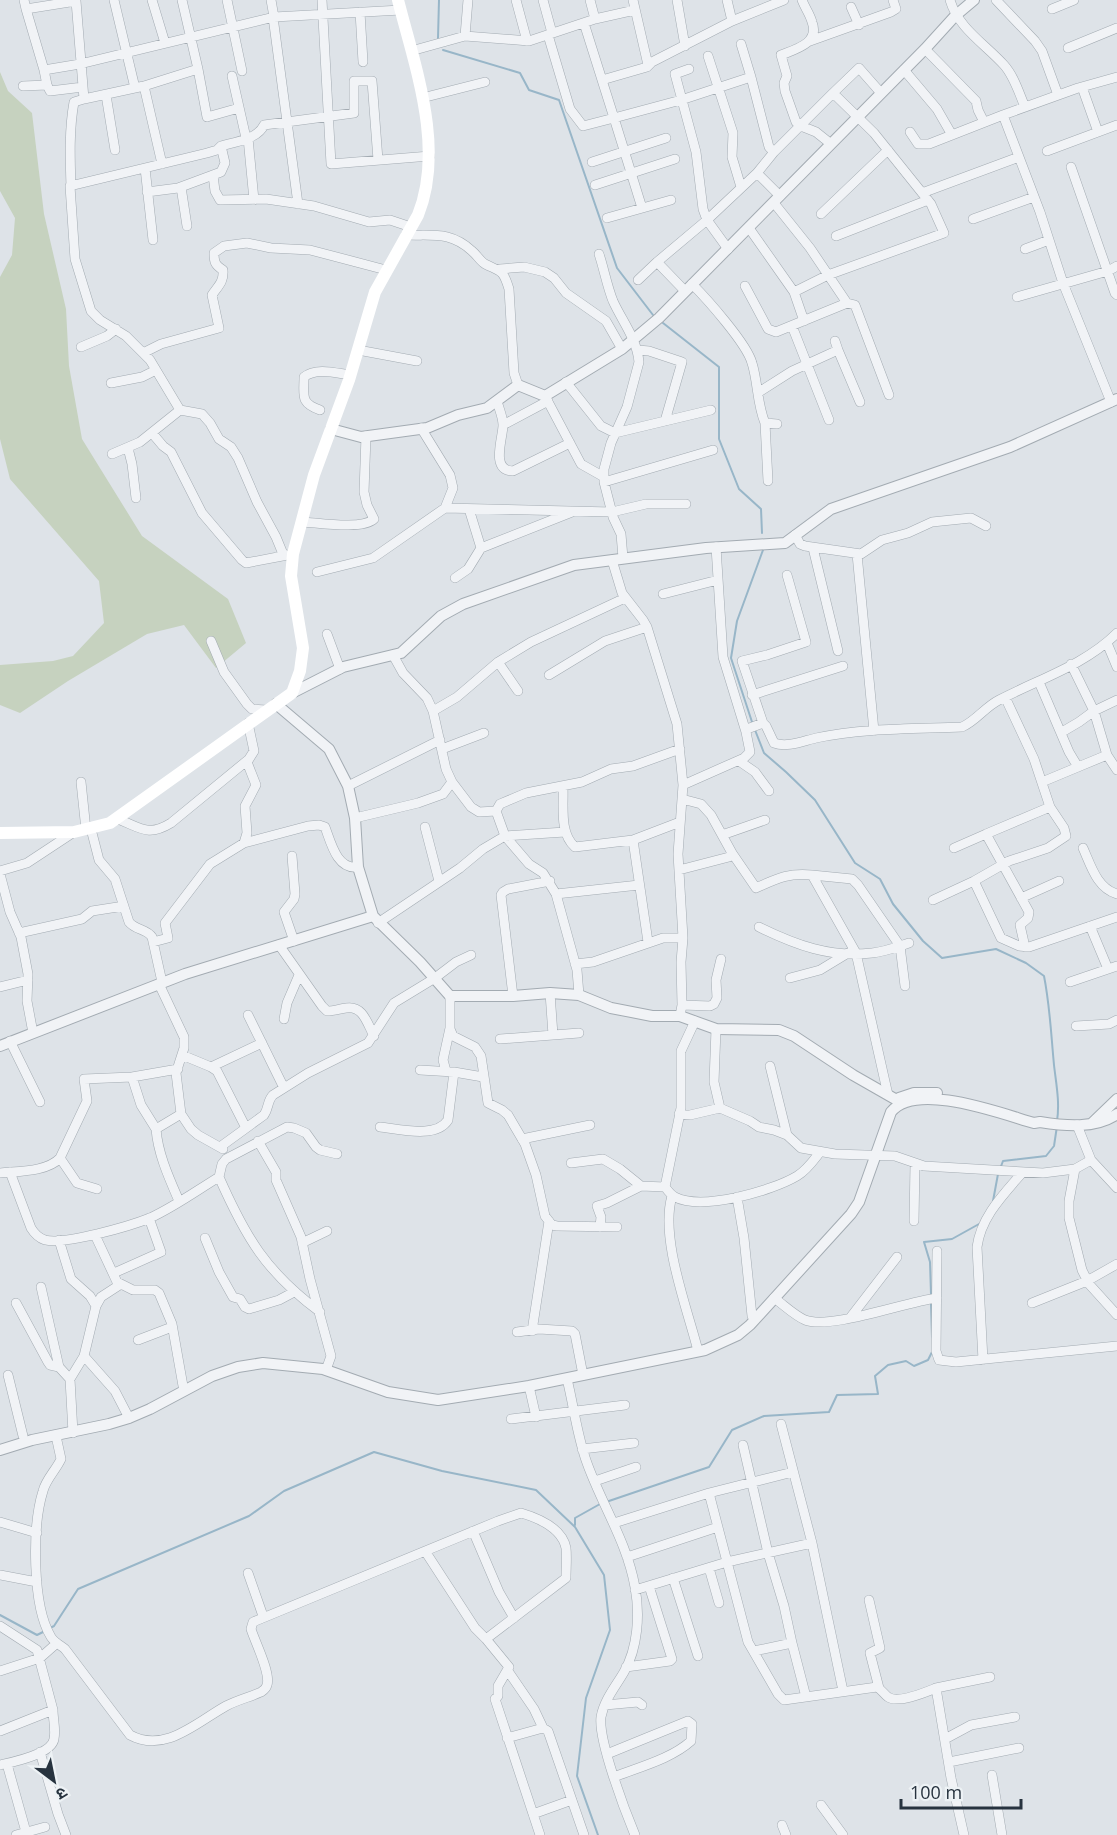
<svg xmlns="http://www.w3.org/2000/svg" width="1117" height="1835" viewBox="0 0 1117 1835" font-family="'Open Sans','Noto Sans Devanagari',sans-serif">
<rect width="100%" height="100%" fill="#dee3e8"/>
<path fill="#c6d2bf" d="M0 72 8 91 32 113 44 214 66 309 69 366 82 439 142 536 228 599 246 643 216 668 184 625 147 634 68 681 20 713 0 705V665L53 661 73 656 104 623 99 581 10 479 0 439V277L12 255 15 218 0 191Z"/>
<g fill="none" stroke-linecap="round" stroke-linejoin="round">
<path stroke="#98b6c8" stroke-width="2" d="M438 38 439 0
M443 50 520 73 529 90 559 100 617 268 653 315
M663 323 719 367V439L739 489 761 509 762 533
M753 725 731 658 737 621 763 550
M755 730 764 753 786 772 815 800 855 863 880 879 893 904 923 941 942 958 996 949 1026 963 1044 976C1050 1006 1051 1034 1054 1065 1056 1083 1060 1102 1057 1121
M1000 1169 1003 1161 1046 1156 1054 1146 1057 1126
M993 1201 998 1174
M931 1294 930 1262 924 1242 952 1239 979 1224
M931 1304 932 1337
M606 1502 709 1467 732 1430 764 1416 829 1412 837 1395 878 1394 875 1376 888 1365 906 1361 914 1366 928 1360 932 1352
M575 1525V1518L600 1504
M0 1615 37 1635 45 1631
M50 1628 54 1626 78 1589 249 1516 284 1491 374 1452 442 1471 536 1490 575 1527 604 1575 610 1630 586 1698 577 1776 598 1835"/>
<defs>
<path id="minor" d="M24 0 26 9 76 1 84 99 144 86 198 69 182 0
M114 0 135 88
M152 0 165 43
M227 0 242 71
M271 0 274 17
M322 0 331 164 430 156
M516 0 527 41
M543 0 552 33
M590 0 595 19
M633 0 648 65
M677 0 685 46
M802 0C805 8 810 14 812 22 820 43 796 49 781 55L787 76 784 83 785 91 796 122 801 126 816 132 831 144
M950 0C958 28 985 44 1004 65 1014 76 1019 93 1025 107
M996 0 1035 41 1042 51 1058 95
M851 7 859 25
M26 9 44 70
M1052 9 1074 0
M360 12 363 62
M273 17 298 204
M732 21 784 0
M584 23 602 80 647 67 652 62 732 21 727 0
M548 35 570 109 583 126 614 118 602 80
M465 36 468 0
M810 41 891 12 896 9 893 0
M741 44 751 77
M1068 48 1117 28
M925 49 976 101 978 110 984 122
M411 51 465 36 529 41 595 19 635 10
M708 56 733 133 732 157 741 187
M198 69 207 117 239 108
M689 69 675 74 696 152 703 209 707 220 728 249
M904 70 937 109 952 135
M232 76 246 138
M47 85 50 91 83 87
M23 86 47 85 44 70 80 64 274 17 401 10
M144 86 162 164
M1082 87 1098 132
M106 95 115 150
M422 98 485 82
M910 132 918 144H929L1003 115
M248 138 254 200
M1047 151 1117 125
M774 152 833 93
M592 162 666 138
M1071 167 1115 293 1117 295
M145 168 153 240
M213 175 215 191 220 200 266 199 314 206 369 222 390 220 411 227
M595 185 675 159
M71 186C70 158 69 130 74 102L84 99
M181 187 187 226
M147 192 178 188 221 172 225 163 221 146
M922 193 1019 157
M774 203 810 248 847 303
M642 208 614 118 681 100 751 77 769 147 774 152 757 173 780 196
M821 214 888 150
M607 218 671 200
M973 219 1034 197
M749 228 794 292 828 275 944 233 931 204 874 133 833 93 859 68 881 93
M406 235C433 236 450 231 472 251 477 255 480 261 485 264 501 272 503 269 509 289L514 373 518 385
M836 236 928 200
M1025 249 1049 240
M599 254C604 269 607 286 613 301 622 321 637 339 639 362L627 407 611 443 604 469V482L613 517 621 534 623 558
M657 262 707 220 757 173
M500 269 524 267 545 272 554 278 566 293 606 321 622 349
M638 280 657 262 685 291
M692 284C707 299 747 344 752 363 758 382 757 404 765 423L777 424
M745 286 768 329 776 332 847 303 855 305 889 395
M794 292 804 321
M1017 297 1108 271 1117 266
M792 326 829 420
M81 347 107 336 116 329
M358 350 417 361
M638 350 649 351 682 362 665 421
M838 350 860 402
M143 353 161 344 219 328 212 295C218 286 224 282 223 270 215 265 214 262 214 253L224 246 247 243 271 248 310 250 386 270
M566 382 601 426 615 433 711 410
M111 383 142 377 156 370
M759 392 792 371 838 350 835 341
M545 396 581 464 604 477
M497 401C499 409 503 417 503 425 503 438 490 471 513 471L570 443
M1111 402 1063 283 1040 212 1003 115 1078 88 1117 77
M180 410 202 414 210 423 219 439 231 447 238 458 257 502 276 537 283 554
M320 410C300 403 304 396 304 377 316 367 336 373 350 375
M765 423 768 481
M503 425 548 401
M152 433 163 446 171 452 202 513 242 560 246 563 293 554
M128 448 132 464 136 498
M112 454 140 442 180 410 150 360 126 336 100 320 91 311 75 259 70 186 207 153 217 150 221 146C235 142 258 139 264 125L354 113V81H372L378 160
M604 482 713 450
M445 508 612 512 646 504H686
M303 522C320 523 362 530 374 519L367 505 364 492 366 436
M795 535 800 544 805 546 861 554 882 540 908 533 932 522 971 518 986 526
M716 547 723 657 746 732
M481 548 572 512
M813 548 838 651
M857 554 874 731
M612 560 622 593 643 620 647 627 677 724 683 785 678 854 683 938 681 962 682 1005 680 1016
M317 572 373 558 445 508 453 488 450 475 421 428
M455 578 468 569 481 548 469 509
M663 594 718 580
M327 634 340 669
M211 641 224 672 247 704 252 709 266 710
M1107 643 1117 667
M393 655 403 673 427 698 433 711 446 769 452 782 471 807 479 812 496 811
M498 662 518 691
M1071 664 1094 711 1107 755 1078 767
M549 675 605 641 647 627
M1039 682 1069 752 1078 767 1042 782
M752 695 843 666
M1005 697 1034 759 1050 807 1064 828 1066 836 1048 848 1009 861 974 881 1001 938 1019 946 1029 947 1117 917
M433 711 457 697 498 662 531 642 625 598
M763 723 742 661 767 655 806 642 787 575
M1062 732 1079 722 1094 711 1117 700
M442 749 484 733
M1107 755 1117 770
M739 761 755 772 769 791
M81 782 86 830
M683 785 744 758 750 752 746 732 747 729 763 723 766 726 774 743C787 748 803 741 816 738 863 728 913 729 962 727 976 721 985 707 999 700 1039 679 1085 665 1117 633
M348 786 440 740
M563 786C564 806 559 833 575 847L633 840 680 822
M355 818 418 803 443 794 452 782
M118 819C141 828 148 837 171 823L249 759 254 751 248 723
M425 827 439 881
M91 829 99 860 115 879 129 922C135 930 147 929 152 937L162 982
M722 835 765 820
M505 836 529 864 543 873 556 894 577 970 579 995
M505 836 565 832
M633 840 648 942
M244 843 247 833 245 806 256 785 247 762
M954 848 986 834
M1083 848C1091 866 1097 888 1117 894
M732 853 756 888C778 878 787 873 812 875
M292 856 295 894 294 899 284 912 294 941
M679 870 729 857 732 853 711 815 701 804 682 799
M0 871 27 863 74 832
M0 874 10 912 21 937 28 974 27 1001 33 1033
M556 894 639 885
M1021 898 1059 881
M933 900 974 881
M378 923 460 868 483 849 505 836 496 811 500 804 526 793 582 782 611 769 633 766 680 749
M1090 926 1108 969
M759 927C796 945 830 958 872 953 884 952 897 947 909 943
M19 933 82 919 92 911 124 906
M153 942 168 938 165 923 210 864 244 843 308 826 319 825 325 827C331 843 337 870 358 867
M279 945 322 1006 327 1011C334 1011 339 1009 346 1008 363 1005 367 1023 374 1036
M1025 947 1020 925 1028 918 1029 912 986 834 1050 807
M575 964 593 962 663 938H683
M790 978 820 970 848 953
M1070 982 1117 966
M159 984 184 1037V1048L176 1073 181 1114 191 1129 198 1135 223 1149
M0 987 28 980
M550 993 553 1035
M450 996V1029L453 1036 475 1047 481 1056 488 1103 502 1110 508 1115 525 1144 536 1175 545 1216 552 1225 557 1226 617 1227
M513 996 501 895 503 892 508 889 550 881
M682 1005 710 1006 714 1004 717 998 716 980 721 959
M248 1015 284 1088
M284 1019 287 1003 299 975
M1076 1026 1109 1024 1117 1020
M716 1029 714 1082 720 1108
M500 1039 579 1033
M10 1041 40 1102
M182 1055 211 1067 217 1071 246 1128
M770 1066 787 1135
M211 1067 262 1043
M420 1070 454 1072 483 1077
M446 1071 443 1060 450 1028
M888 1095 856 953 812 875 852 879 858 885 900 946 905 986
M679 1114 690 1115 720 1108 750 1121 759 1127 774 1130 787 1135 801 1148 835 1154 895 1156 924 1166 1043 1173 1075 1169 1091 1160
M1077 1125 1091 1160 1117 1188
M380 1127C399 1129 436 1139 448 1120L454 1072
M156 1129 141 1105 132 1077 178 1069
M522 1139 590 1125
M258 1141 276 1172V1180L301 1237 310 1279 331 1356 326 1370
M220 1147 264 1115C269 1108 267 1101 273 1095L308 1073 368 1043 394 1003 435 978 456 962 471 955
M60 1158 77 1183 97 1189
M571 1163 603 1159 620 1169 641 1186 665 1187 681 1108V1051L695 1021
M1075 1169 1069 1201V1218L1082 1270 1089 1284 1117 1315
M10 1172 31 1228C34 1233 39 1238 45 1240 65 1245 130 1226 150 1218 174 1207 196 1191 219 1177L222 1164 226 1159 287 1127 294 1128 306 1133 316 1147 320 1150 337 1154
M0 1173C18 1171 47 1172 60 1158L87 1101 84 1079 132 1077
M219 1177C246 1238 266 1272 320 1312
M665 1187C668 1191 671 1195 675 1197 702 1211 772 1191 797 1176 807 1170 813 1161 820 1152
M672 1196C660 1237 686 1305 697 1347
M737 1197 744 1238 752 1316
M179 1201C169 1178 158 1154 156 1129L181 1114
M914 1221 915 1164
M600 1227 601 1217 597 1206 607 1203 641 1186
M95 1235 117 1282 133 1290H155L159 1293 172 1324 183 1386
M205 1238 219 1272 233 1297 240 1299 245 1307 249 1309 279 1300 294 1292
M59 1240 71 1279 90 1296 96 1306
M302 1243 327 1231
M937 1251 936 1351 939 1360 956 1362 1117 1346
M114 1273 161 1252 149 1218
M41 1287 59 1367 70 1379
M774 1298C784 1305 794 1315 805 1320 830 1330 905 1302 937 1298
M16 1303 48 1362 50 1365 59 1367
M1032 1303 1087 1281 1117 1264
M850 1318 897 1257
M532 1331 549 1221
M517 1332 539 1329 572 1331 575 1334 583 1375
M138 1340 172 1327
M84 1356 115 1391 129 1418
M983 1360 977 1247C981 1217 1003 1195 1022 1173
M8 1375 23 1436
M567 1379C574 1407 577 1436 587 1463 602 1505 627 1542 635 1587 640 1614 638 1648 624 1672 616 1686 604 1700 601 1717 598 1740 625 1811 635 1835
M529 1386 536 1417
M511 1419 625 1405
M781 1424 812 1543 843 1691
M73 1433 70 1379 84 1356 96 1306 101 1297 121 1284
M56 1436 61 1459C56 1470 46 1479 43 1491 32 1526 32 1606 51 1637 54 1642 60 1645 65 1649L130 1735C165 1754 197 1722 226 1706 237 1700 250 1697 261 1692 264 1690 266 1689 267 1685 271 1673 255 1642 251 1629L253 1622 498 1521 521 1513C538 1518 562 1528 566 1548 567 1557 566 1568 566 1578L486 1639 475 1628 425 1551
M743 1445 768 1553 784 1606 792 1643
M582 1449 634 1443
M595 1481 636 1467
M709 1493 793 1472
M0 1522 37 1533
M614 1523 709 1493 748 1642 778 1694 784 1700 877 1687C882 1690 884 1694 888 1697 898 1704 926 1692 936 1688L951 1778 964 1835
M473 1531 499 1592 514 1618
M627 1557 718 1527
M709 1568 719 1603
M248 1573 263 1616
M0 1575 37 1582
M673 1578 698 1656
M635 1590 727 1562 812 1543
M869 1600 880 1648 870 1653 879 1688
M0 1626 37 1650 53 1710 0 1731
M486 1639 509 1667 498 1686V1696L495 1699 540 1835
M754 1651 792 1643 806 1697
M626 1667 670 1661 672 1659 649 1586
M0 1671 40 1658 57 1643
M508 1671 534 1709 543 1728
M936 1688 990 1677
M605 1705 638 1702 642 1705
M507 1738 543 1728 548 1731 584 1835
M945 1739 971 1725 1015 1717
M40 1752 58 1814 66 1835
M607 1754 688 1721 692 1724 691 1741C671 1759 639 1767 614 1777
M949 1762 1019 1748
M7 1764 26 1832
M0 1765C13 1762 52 1754 54 1739 56 1730 53 1719 53 1710
M992 1775 1002 1835
M821 1805 843 1835
M533 1814 572 1800
M782 1825 786 1835
M16 1835 45 1827"/>
<path id="tertiary" d="M331 429 361 437 427 428 458 415 487 408 518 385 545 396 622 349 659 318 925 49 955 16 974 0
M292 693 343 667 401 653 441 616 463 604 574 565 706 548 785 543 831 509 1010 447 1117 399
M276 704 329 749 348 786 355 818 358 867 373 916
M0 1046 185 974 373 916 420 962 450 996H513L550 993 579 995 611 1008 652 1016H680L716 1029 779 1030 794 1036 853 1075 902 1103
M899 1098 914 1093H937
M1091 1124 1117 1099
M0 1450 32 1440 109 1424 129 1418 150 1409 212 1376 238 1367 263 1363 323 1369 388 1392 438 1400 529 1386 705 1350 738 1335 750 1325 851 1214 859 1202 891 1112C916 1081 1002 1114 1034 1123L1040 1122C1065 1126 1096 1129 1117 1114"/>
</defs>
<use href="#minor" stroke="#a3abb2" stroke-width="10"/>
<use href="#tertiary" stroke="#a3abb2" stroke-width="12"/>
<use href="#minor" stroke="#f1f3f6" stroke-width="9"/>
<use href="#tertiary" stroke="#f1f3f6" stroke-width="10"/>
<path stroke="#fff" stroke-width="12" d="M0 833 74 832 110 823 292 693 300 671 303 648 291 576 293 554 314 475 349 380 375 292 418 215C445 148 415 67 398 0"/>
</g>
<g transform="translate(54 1781) rotate(148)" stroke="#edf2f5" stroke-width="4.5" paint-order="stroke">
<path d="M0-4.5L10 22L0 15L-10 22Z" fill="#27333f"/>
<text y="-9" font-size="16" font-weight="bold" text-anchor="middle" fill="#27333f">उ</text>
</g>
<path d="M901 1799v9h120v-9" fill="none" stroke="#27333f" stroke-width="3"/>
<text x="910" y="1799" font-size="18" fill="#27333f" stroke="#edf2f5" stroke-width="4.5" paint-order="stroke">100 m</text>
</svg>
